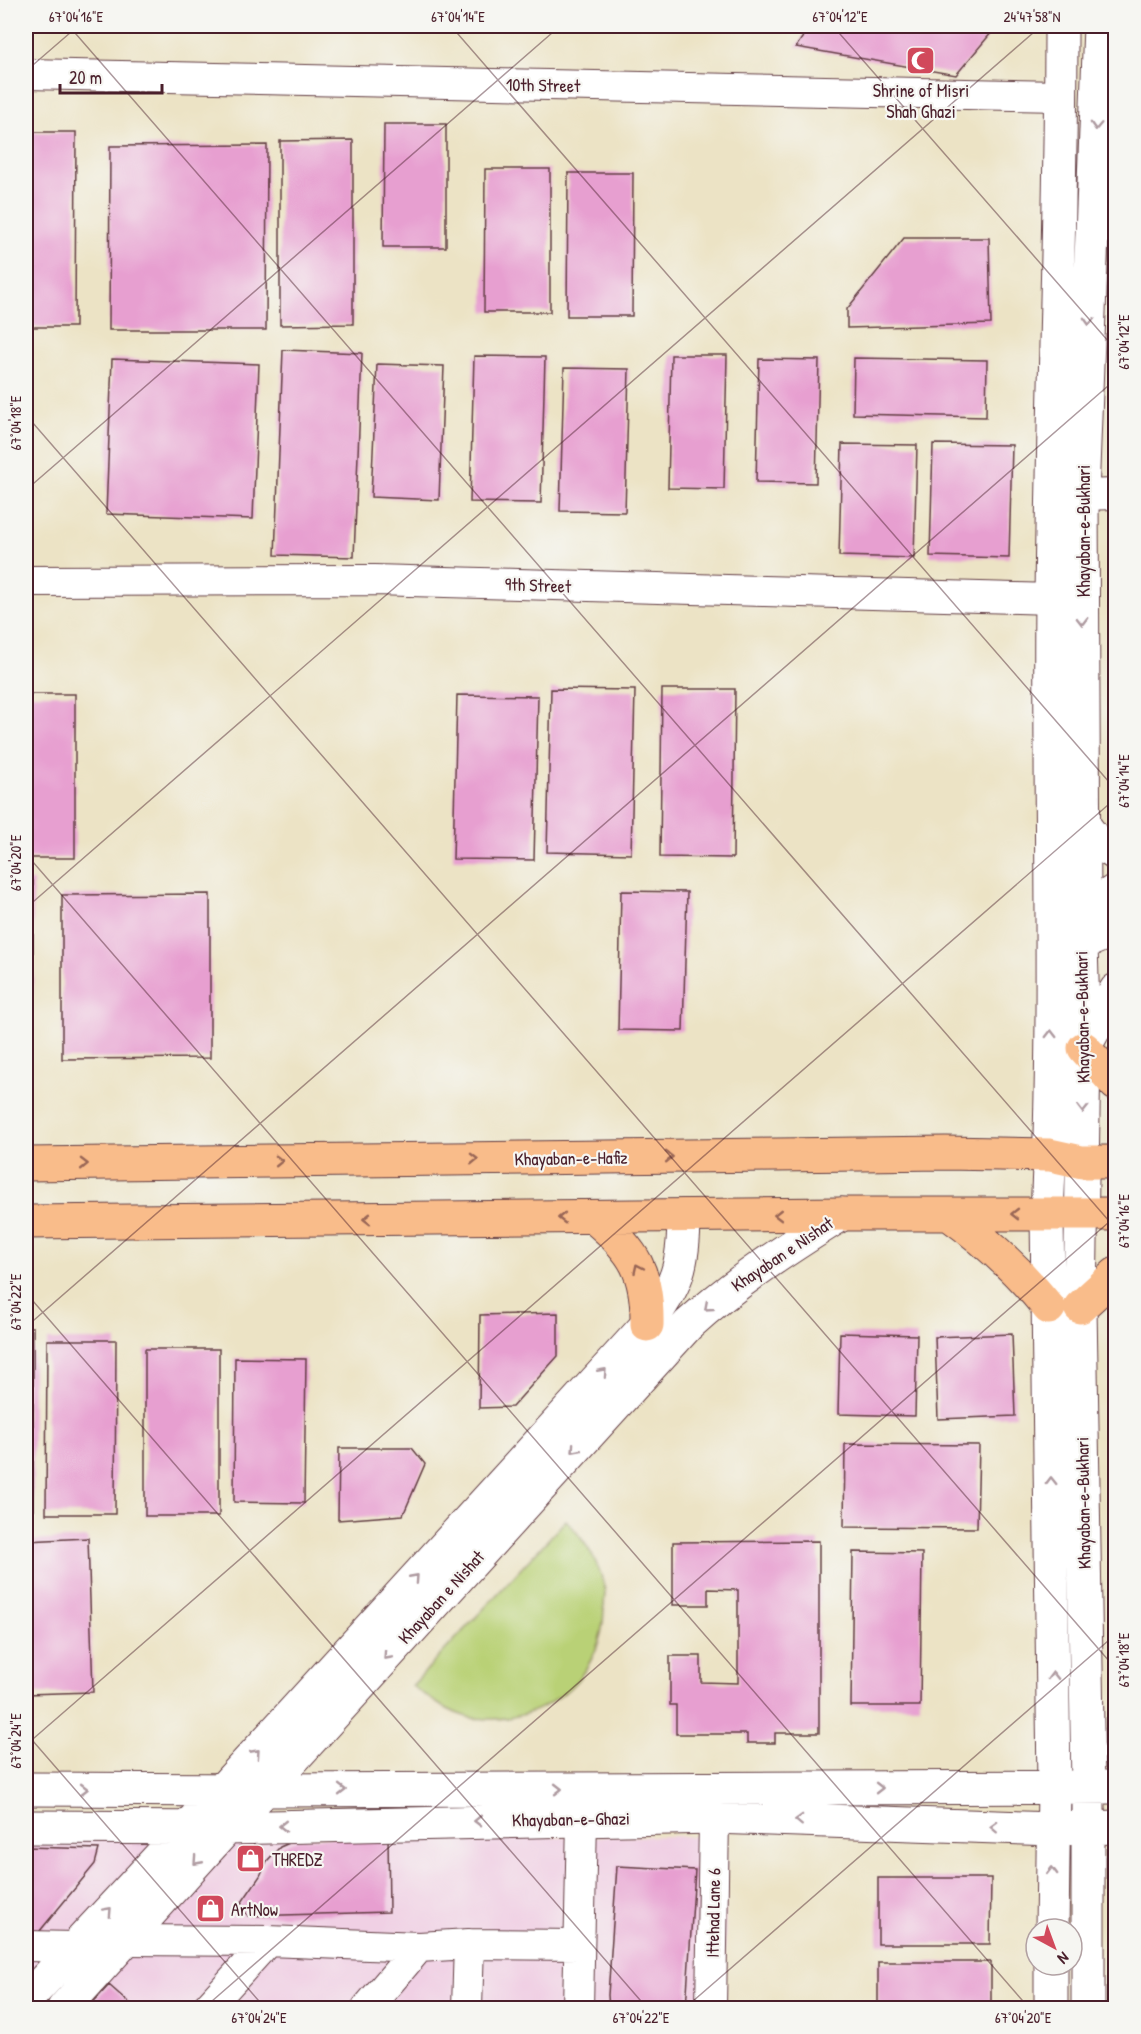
<svg xmlns="http://www.w3.org/2000/svg" width="1141" height="2034" viewBox="0 0 1141 2034" font-family="'Patrick Hand',sans-serif">
<rect width="100%" height="100%" fill="#f6f6f2"/>
<filter id="ink" filterUnits="userSpaceOnUse"><feTurbulence type="fractalNoise" baseFrequency=".0167" numOctaves="2"/><feDisplacementMap in="SourceGraphic" scale="12" xChannelSelector="R" yChannelSelector="G"/><feConvolveMatrix kernelMatrix="1 2 1 2 8 2 1 2 1" color-interpolation-filters="sRGB"/></filter>
<filter id="wash" filterUnits="userSpaceOnUse"><feTurbulence type="fractalNoise" baseFrequency=".008" numOctaves="4" result="noise"/><feDisplacementMap in="SourceGraphic" scale="24" xChannelSelector="R" yChannelSelector="G"/><feGaussianBlur stdDeviation="1.35" result="paint"/><feColorMatrix in="noise" values="0 0 0 0 0 0 0 0 0 0 0 0 0 0 0 0 0 1.4 0 .05"/><feComposite in="paint" operator="in"/></filter>
<g filter="url(#wash)">
<rect width="100%" height="100%" fill="#ece3c5"/>
<path fill="#f0d0e4" d="M726 1836 725 2008H26V1838Z"/>
<path fill="#b9d176" stroke="#827850" stroke-width="1.5" d="M566 1520C585 1540 600 1563 605 1591 605 1596 604 1603 604 1609 603 1672 552 1720 489 1719 483 1718 477 1719 471 1718 448 1712 431 1700 412 1686Z"/>
<g id="blocks">
<path fill="#e79fd0" d="M810 26H997L956 75 796 47Z
M384 124H446V247H383Z
M26 132H76L75 327H26Z
M353 140V324L280 325V141Z
M267 145 266 330H109L110 146Z
M485 169H550V312H484Z
M568 173H633L632 316H567Z
M1116 207V279H1110L1108 208Z
M904 238H989L991 324 847 328V309Z
M1110 331H1116V403H1112Z
M283 350 362 353 354 557 275 555Z
M671 355H727L724 489 668 488Z
M474 356 545 357 541 503 470 502Z
M854 358 987 360 986 417 853 414Z
M112 359 259 364 253 519 106 514Z
M759 359 819 360 816 483 756 482Z
M377 364 444 366 439 500 371 497Z
M564 368 629 369 625 512 560 511Z
M1110 409H1116V480H1113Z
M842 444 917 445 914 558 839 556Z
M933 444 1012 445 1009 558 930 556Z
M1109 582H1116V654H1111Z
M1111 661H1116V715H1114Z
M551 689 635 690 631 854 547 852Z
M662 689H735L733 858 660 857Z
M26 694H75V858H26Z
M457 695 538 696 534 860 453 859Z
M26 881H33V994H26Z
M621 891 687 892 683 1031 618 1030Z
M210 894V1058L62 1059V895Z
M558 1313V1356L512 1407 479 1408 480 1315Z
M26 1327H33V1512H26Z
M840 1333 917 1335 915 1416 838 1414Z
M1012 1334 1015 1416 938 1419 935 1337Z
M47 1340H116L115 1514H46Z
M145 1349H219V1516H145Z
M235 1358 306 1359 304 1503 234 1502Z
M845 1444 979 1445 977 1528 844 1527Z
M339 1448H412L425 1464 403 1515 338 1520Z
M88 1538 93 1692 26 1694V1541Z
M819 1541V1733H775V1743H747V1734H676V1705H670V1656H701V1682L738 1683V1590L708 1589V1605H673V1542Z
M853 1552 922 1553 920 1706H851Z
M388 1834 389 1912 248 1916 240 1905 260 1876 267 1861 280 1847 299 1839Z
M26 1847 99 1849 95 1864 39 1932 26 1937Z
M617 1866 695 1870 686 2008H609L608 1995Z
M878 1878H991L990 1944H878Z
M878 1962H991V2008H878Z
M109 1985 135 2008H88Z"/>
</g>
</g>
<g filter="url(#ink)">
<use href="#blocks" fill-opacity="0" stroke="#623c42" stroke-width="1.5"/>
<g fill="none" stroke-linecap="round" stroke-linejoin="round">
<defs>
<path id="minor" d="M26 74 1061 96
M1082 495 1116 494
M26 581 374 580 1051 599
M126 1940 268 1941 419 1947 469 1944 579 1945
M26 1946 75 1947
M207 2008 268 1941
M367 2008 419 1947
M467 2008 469 1944
M578 2008 582 1819
M711 2008 714 1817"/>
<path id="tertiary" d="M1083 824 1096 841 1116 854
M1066 911C1085 908 1100 902 1116 890
M1064 947 1081 944 1116 929
M1085 1046 1116 990
M26 1789 265 1790 1116 1787
M26 1827 227 1828 714 1817 1053 1829 1116 1827
M1052 1929 1054 1787 1047 1214C1057 1009 1049 804 1051 599 1053 408 1061 217 1061 26
M26 2000 222 1790 647 1325C677 1286 684 1266 684 1216
M64 2008 227 1828 265 1790 688 1325C735 1282 788 1248 842 1214
M1051 2008V1965
M1088 2008V1787L1080 1307 1084 1048 1081 944 1084 908 1082 495 1100 26"/>
<path id="primary" d="M1084 1048 1116 1084
M26 1164 946 1153 1050 1155 1082 1162H1116
M949 1214C987 1241 1019 1271 1049 1308
M595 1218C635 1251 648 1273 647 1325
M26 1222 842 1214H1116
M1080 1307 1116 1274"/>
</defs>
<use href="#minor" stroke="#623c42" stroke-width="32"/>
<use href="#tertiary" stroke="#623c42" stroke-width="35"/>
<use href="#primary" stroke="#623c42" stroke-width="35"/>
<use href="#minor" stroke="#fff" stroke-width="30"/>
<use href="#tertiary" stroke="#fff" stroke-width="33"/>
<use href="#primary" stroke="#f9bc8a" stroke-width="33"/>
</g>
<defs><path id="oneway-chevron" d="M-2-3.5L2.5 0L-2 3.5" fill="none" stroke-width="1.6" stroke-linecap="round" stroke-linejoin="round" transform="scale(1.5)"/></defs>
<g stroke="#ae9aa0">
<use href="#oneway-chevron" transform="translate(1096 126) rotate(92)"/>
<use href="#oneway-chevron" transform="translate(1089 321) rotate(92)"/>
<use href="#oneway-chevron" transform="translate(1082 621) rotate(90)"/>
<use href="#oneway-chevron" transform="translate(1051 1034) rotate(-90)"/>
<use href="#oneway-chevron" transform="translate(1083 1109) rotate(91)"/>
<use href="#oneway-chevron" transform="translate(708 1307) rotate(139)"/>
<use href="#oneway-chevron" transform="translate(603 1372) rotate(-48)"/>
<use href="#oneway-chevron" transform="translate(575 1449) rotate(132)"/>
<use href="#oneway-chevron" transform="translate(1051 1481) rotate(-91)"/>
<use href="#oneway-chevron" transform="translate(415 1578) rotate(-48)"/>
<use href="#oneway-chevron" transform="translate(387 1656) rotate(132)"/>
<use href="#oneway-chevron" transform="translate(1053 1676) rotate(-91)"/>
<use href="#oneway-chevron" transform="translate(256 1753) rotate(-48)"/>
<use href="#oneway-chevron" transform="translate(879 1788)"/>
<use href="#oneway-chevron" transform="translate(84 1789)"/>
<use href="#oneway-chevron" transform="translate(558 1789)"/>
<use href="#oneway-chevron" transform="translate(342 1790)"/>
<use href="#oneway-chevron" transform="translate(799 1820) rotate(-178)"/>
<use href="#oneway-chevron" transform="translate(478 1821) rotate(179)"/>
<use href="#oneway-chevron" transform="translate(283 1826) rotate(179)"/>
<use href="#oneway-chevron" transform="translate(994 1827) rotate(-178)"/>
<use href="#oneway-chevron" transform="translate(197 1861) rotate(132)"/>
<use href="#oneway-chevron" transform="translate(1052 1871) rotate(-89)"/>
<use href="#oneway-chevron" transform="translate(108 1911) rotate(-47)"/>
</g>
<g stroke="#996656">
<use href="#oneway-chevron" transform="translate(669 1157) rotate(-1)"/>
<use href="#oneway-chevron" transform="translate(474 1159) rotate(-1)"/>
<use href="#oneway-chevron" transform="translate(279 1161) rotate(-1)"/>
<use href="#oneway-chevron" transform="translate(84 1164) rotate(-1)"/>
<use href="#oneway-chevron" transform="translate(1015 1214) rotate(180)"/>
<use href="#oneway-chevron" transform="translate(778 1215) rotate(179)"/>
<use href="#oneway-chevron" transform="translate(562 1218) rotate(180)"/>
<use href="#oneway-chevron" transform="translate(367 1219) rotate(180)"/>
<use href="#oneway-chevron" transform="translate(638 1268) rotate(-115)"/>
</g>
</g>
<path fill="none" stroke="#4a1f2b" stroke-width="1.5" stroke-opacity="0.45" d="M69 26 1116 1229M451 26 1116 790M833 26 1116 350M26 71 78 26M26 415 1116 1669M26 490 560 26M26 854 1029 2008M26 908 1041 26M26 1293 647 2008M26 1327 1116 379M26 1733 265 2008M26 1745 1116 798M204 2008 1116 1216M685 2008 1116 1634"/>
<defs>
<symbol id="mosque-square" viewBox="-11 -11 22 22"><rect x="-9" y="-9" width="18" height="18" rx="4" fill="#d1495b" stroke="#f6f6f2"/><path d="M3.5-4.9A6 6 0 1 0 3.5 4.9A5 5 0 1 1 3.5-4.9Z" fill="#fff"/></symbol>
<symbol id="shop-square" viewBox="-11 -11 22 22"><rect x="-9" y="-9" width="18" height="18" rx="4" fill="#d1495b" stroke="#f6f6f2"/><path d="M-5-2.5h2.3a2.7 3.5 0 0 1 5.4 0H5L5.5 6h-11ZM-1.5-2.5h3a1.5 2.3 0 0 0-3 0Z" fill="#fff"/></symbol>
</defs>
<g fill-rule="evenodd">
<use href="#mosque-square" x="904" y="44" width="33" height="33"/>
<use href="#shop-square" x="234" y="1842" width="33" height="33"/>
<use href="#shop-square" x="194" y="1892" width="33" height="33"/>
</g>
<g text-anchor="middle" dominant-baseline="central" stroke-width="4.5" stroke-linejoin="round" paint-order="stroke">
<g font-size="18" fill="#4a1f2b" stroke="#f6f6f2">
<text transform="translate(543 85) rotate(1)">10th Street</text>
<text transform="translate(1083 531) rotate(-90)">Khayaban-e-Bukhari</text>
<text transform="translate(538 585) rotate(2)">9th Street</text>
<text transform="translate(1082 1017) rotate(-91)">Khayaban-e-Bukhari</text>
<text transform="translate(571 1158) rotate(-1)">Khayaban-e-Hafiz</text>
<text transform="translate(782 1254) rotate(-34)">Khayaban e Nishat</text>
<text transform="translate(1083 1503) rotate(-91)">Khayaban-e-Bukhari</text>
<text transform="translate(441 1597) rotate(-48)">Khayaban e Nishat</text>
<text transform="translate(571 1819) rotate(-1)">Khayaban-e-Ghazi</text>
<text transform="translate(713 1913) rotate(-89)">Ittehad Lane 6</text>
</g>
<g font-size="18" fill="#4a1f2b" stroke="#f6f6f2" text-anchor="start">
<text x="921" y="90" text-anchor="middle">Shrine of Misri<tspan x="921" dy="21">Shah Ghazi</tspan></text>
<text x="272" y="1859">THREDZ</text>
<text x="231" y="1909">ArtNow</text>
</g>
</g>
<rect width="1141" height="2034" fill="none" stroke="#f6f6f2" stroke-width="66"/>
<g transform="translate(1054 1947) rotate(139)"><circle r="28" fill="#f6f6f2" stroke="#b1a0a2" stroke-width="1.5"/>
<path d="M0-4.5L10 22L0 15L-10 22Z" fill="#d1495b"/>
<text y="-9" font-size="16" font-weight="bold" text-anchor="middle" fill="#4a1f2b">N</text>
</g>
<path d="M60 84v9h102v-9" fill="none" stroke="#4a1f2b" stroke-width="3"/>
<text x="69" y="84" font-size="18" fill="#4a1f2b" stroke="#f6f6f2" stroke-width="4.5" paint-order="stroke">20 m</text>
<rect x="33" y="33" width="1075" height="1968" fill="none" stroke="#4a1f2b" stroke-width="2"/>
<g font-size="15" text-anchor="middle" fill="#4a1f2b">
<text x="76" y="22">67°04'16"E</text>
<text x="458" y="22">67°04'14"E</text>
<text x="840" y="22">67°04'12"E</text>
<text x="1032" y="22">24°47'58"N</text>
<text transform="translate(1124 342) rotate(-90)" y="5">67°04'12"E</text>
<text transform="translate(16 423) rotate(-90)" y="5">67°04'18"E</text>
<text transform="translate(1124 781) rotate(-90)" y="5">67°04'14"E</text>
<text transform="translate(16 863) rotate(-90)" y="5">67°04'20"E</text>
<text transform="translate(1124 1221) rotate(-90)" y="5">67°04'16"E</text>
<text transform="translate(16 1302) rotate(-90)" y="5">67°04'22"E</text>
<text transform="translate(1124 1660) rotate(-90)" y="5">67°04'18"E</text>
<text transform="translate(16 1741) rotate(-90)" y="5">67°04'24"E</text>
<text x="259" y="2023">67°04'24"E</text>
<text x="641" y="2023">67°04'22"E</text>
<text x="1023" y="2023">67°04'20"E</text>
</g>
</svg>
